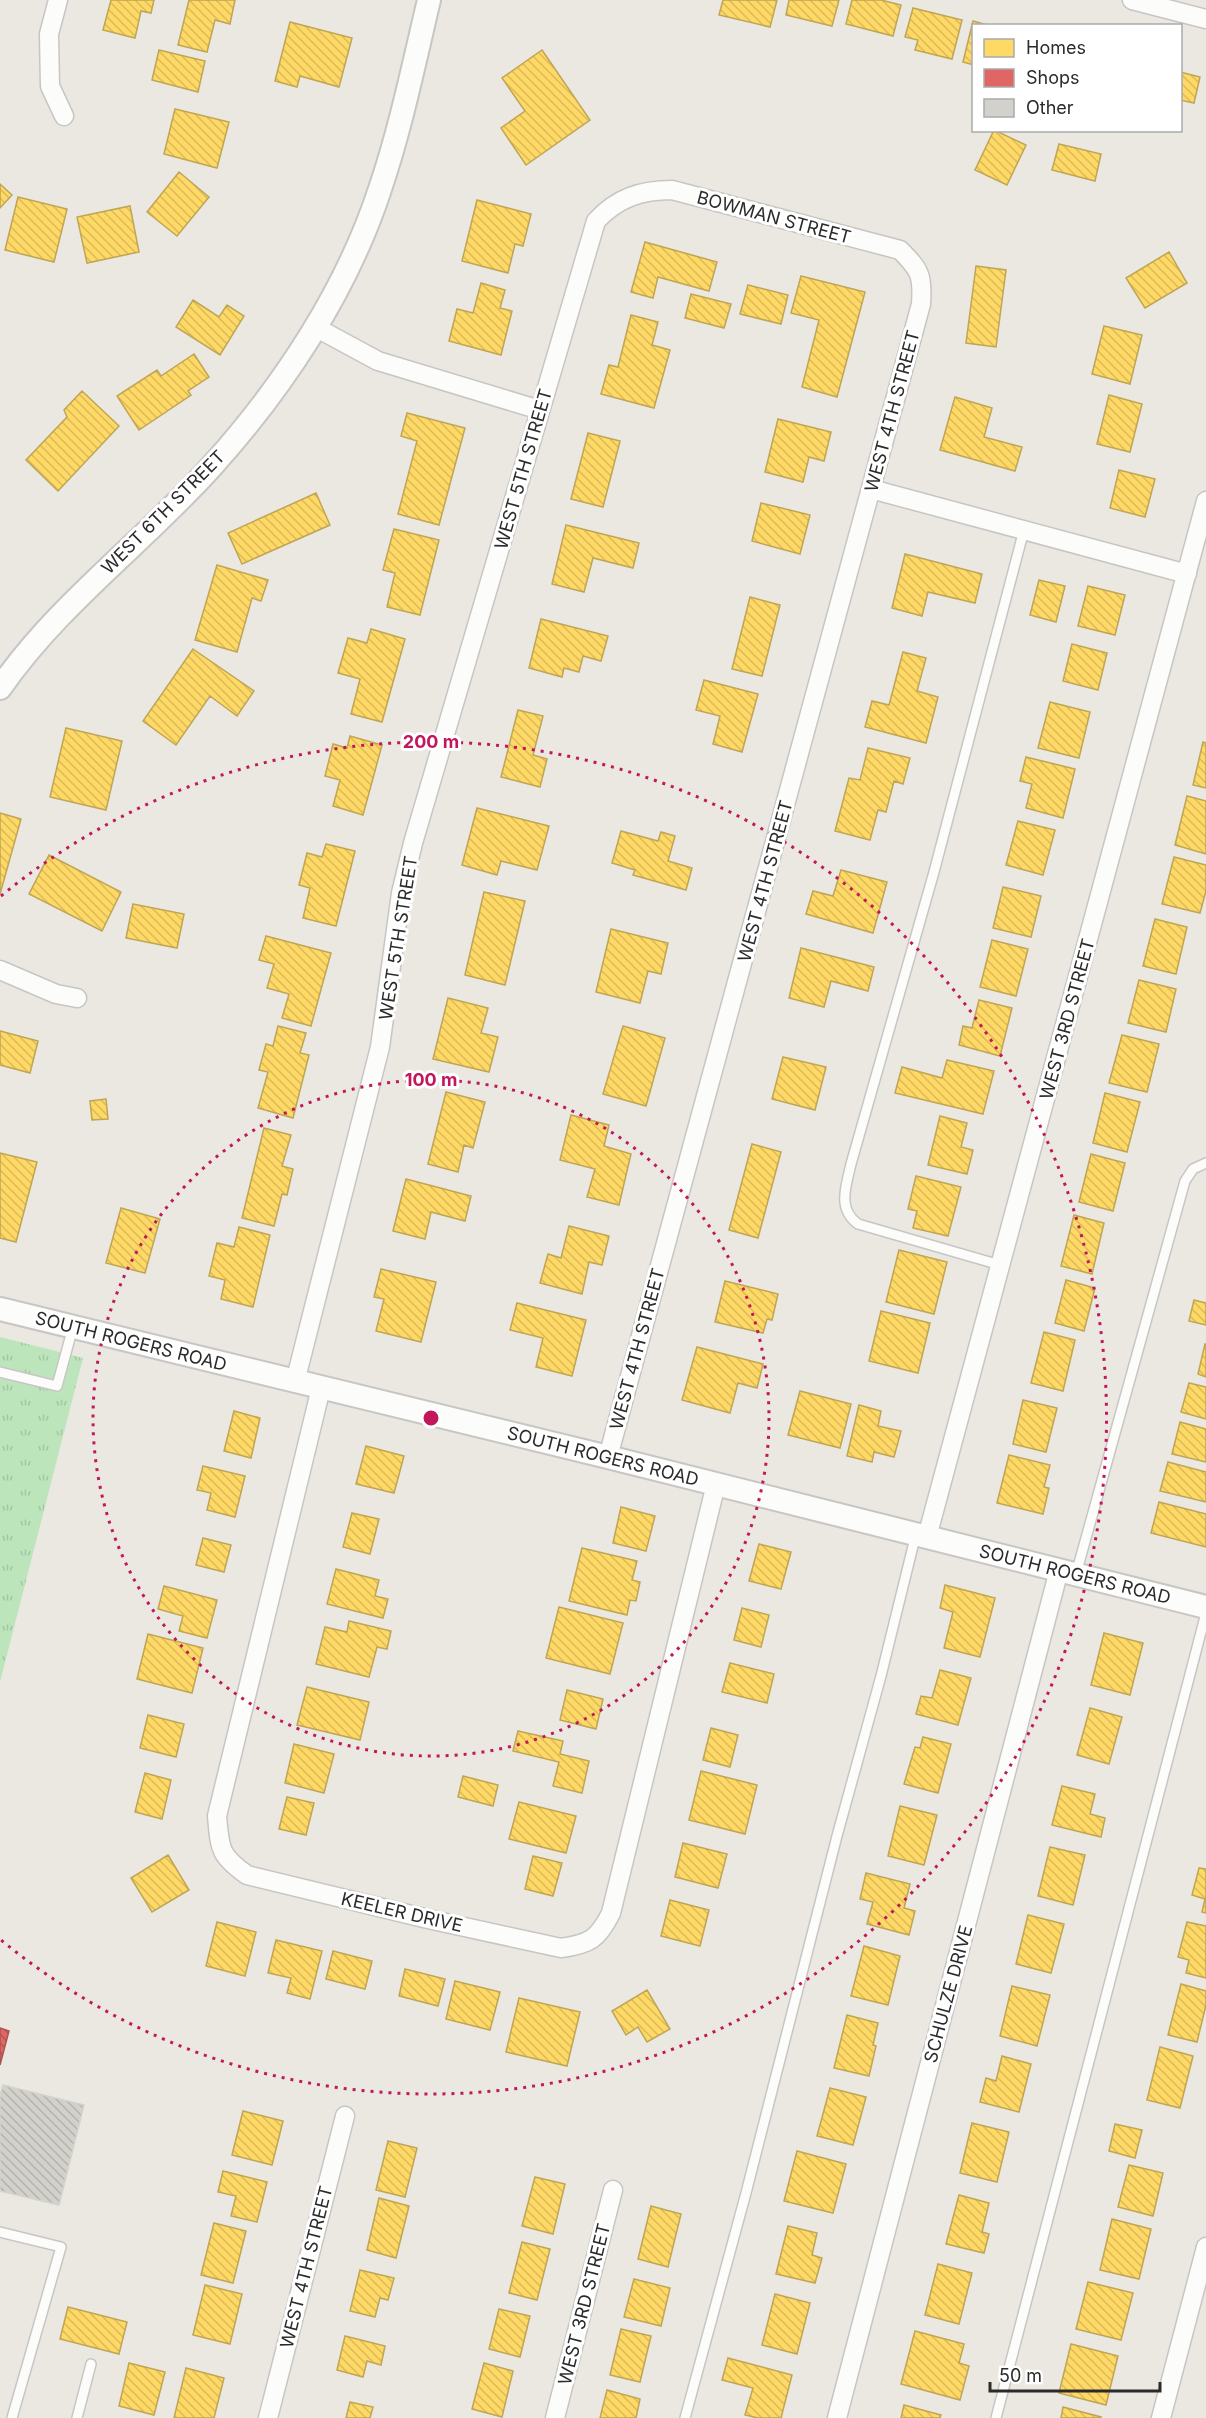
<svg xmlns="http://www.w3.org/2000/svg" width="1206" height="2418" viewBox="0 0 1206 2418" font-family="Inter,sans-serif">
<defs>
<pattern id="park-tufts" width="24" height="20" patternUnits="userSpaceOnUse" patternTransform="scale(1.5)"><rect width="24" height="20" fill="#bde5bc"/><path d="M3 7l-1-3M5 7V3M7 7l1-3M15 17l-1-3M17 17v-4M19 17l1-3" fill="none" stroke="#a3c5a2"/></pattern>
<pattern id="homes-back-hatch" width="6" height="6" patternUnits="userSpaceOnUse" patternTransform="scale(1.5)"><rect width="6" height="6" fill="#ffd966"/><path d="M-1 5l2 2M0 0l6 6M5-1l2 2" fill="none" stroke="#dbba59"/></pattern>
<pattern id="shops-back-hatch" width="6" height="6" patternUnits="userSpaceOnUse" patternTransform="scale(1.5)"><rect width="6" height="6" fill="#e06666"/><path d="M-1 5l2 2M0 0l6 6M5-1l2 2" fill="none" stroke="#b65454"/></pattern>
<pattern id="building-back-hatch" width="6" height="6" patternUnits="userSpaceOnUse" patternTransform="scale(1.5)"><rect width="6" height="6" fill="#d2d1cb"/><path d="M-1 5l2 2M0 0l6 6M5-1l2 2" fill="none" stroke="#b4b4ae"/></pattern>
</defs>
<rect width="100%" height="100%" fill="#eae8e0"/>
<path fill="url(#park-tufts)" d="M0 1337 83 1358 0 1682Z"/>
<path fill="url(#homes-back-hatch)" stroke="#bfa554" stroke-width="1.5" d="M111 0H154L151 13 141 11 135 38 103 30Z
M189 0H235L230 24 215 20 207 52 178 45Z
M723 0H777L770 27 719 15Z
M789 0H839L832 26 786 15Z
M852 0H881L901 5 893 36 846 24Z
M913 8 962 20 952 59 915 50 918 40 905 37Z
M973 21 991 26H974V65L963 62Z
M290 22 352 38 339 87 300 76 297 87 275 81Z
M159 50 205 61 198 92 152 80Z
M542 50 590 120 526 165 501 128 525 111 502 78Z
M1180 72 1200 77 1194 103 1180 100Z
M175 109 229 122 217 168 164 154Z
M994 130 1026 145 1007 185 975 170Z
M1059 144 1101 154 1095 181 1052 170Z
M179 172 209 197 177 236 147 212Z
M0 184 12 195 0 208Z
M18 197 67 209 54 262 5 250Z
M477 200 531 214 523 246 515 244 508 273 462 261Z
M130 206 139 252 87 263 77 217Z
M645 242 717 262 709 291 658 277 653 298 631 292Z
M1169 252 1187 283 1145 308 1126 278Z
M976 266 1006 270 996 347 966 343Z
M801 276 865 292 837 397 802 387 819 320 791 313Z
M481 283 505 290 500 308 512 311 501 355 449 341 457 309 473 313Z
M748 285 788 295 781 324 740 314Z
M691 294 731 304 724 328 685 318Z
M193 300 219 317 227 305 244 316 220 355 176 327Z
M631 315 658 322 652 345 670 350 654 408 601 394 609 365 618 367Z
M1104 326 1142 335 1130 384 1092 374Z
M194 354 209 377 188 391 191 395 139 430 117 396 157 370 161 376Z
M82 391 119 426 58 491 26 460 67 417 64 410Z
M1109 395 1142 404 1130 452 1097 444Z
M955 397 992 408 984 437 1022 447 1015 471 940 450Z
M407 413 465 428 439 525 398 514 417 441 401 436Z
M778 419 831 432 824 461 809 457 803 482 765 472Z
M588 433 620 441 603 507 571 499Z
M1119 470 1155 479 1145 517 1110 508Z
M316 493 330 525 242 564 228 533Z
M761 503 810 515 800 554 752 541Z
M566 525 639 543 633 568 593 558 584 592 552 584Z
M394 529 439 540 420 615 387 607 395 573 383 570Z
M905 554 982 574 975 603 928 592 922 616 892 608Z
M217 565 268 580 261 601 252 598 237 652 195 640Z
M1039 580 1065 586 1056 622 1030 615Z
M1088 586 1125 595 1115 635 1078 626Z
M750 597 780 605 762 676 732 669Z
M541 619 608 636 601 661 583 656 579 672 564 668 562 677 529 668Z
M371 629 405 639 382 722 351 714 360 679 338 673 348 638 367 643Z
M1072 644 1107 653 1098 690 1063 681Z
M193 649 254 691 237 716 210 696 176 745 143 721Z
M903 652 926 658 917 691 938 697 926 743 865 727 872 701 889 705Z
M704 680 758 694 742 752 713 744 720 716 696 710Z
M1050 702 1090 712 1079 758 1038 748Z
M518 710 543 716 533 755 547 759 540 787 501 777Z
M66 728 122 741 106 810 50 797Z
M350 736 382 745 363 815 333 806 340 780 325 776 333 744 347 748Z
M1203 742 1206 743V788L1193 785Z
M868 748 910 758 903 784 894 781 886 812 878 810 870 840 835 831 849 778 860 780Z
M1026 757 1075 769 1063 818 1026 808 1032 784 1020 781Z
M1187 796 1206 801V854L1175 845Z
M477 808 549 826 537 870 501 861 497 875 462 865Z
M0 813 21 819 0 894Z
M1018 821 1055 830 1043 875 1006 865Z
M621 831 658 841 661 832 675 836 668 861 692 868 686 890 633 875 635 870 612 863Z
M326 844 355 851 336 926 303 918 310 888 299 885 307 853 322 857Z
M49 855 121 892 102 931 29 894Z
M1174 857 1206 865V891L1200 913 1162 904Z
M841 870 887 882 873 933 806 914 813 891 833 896Z
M1003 887 1041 896 1031 937 993 928Z
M484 892 525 901 505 985 465 975Z
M133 904 184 914 177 948 126 938Z
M1155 919 1187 927 1176 974 1143 966Z
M611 929 668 943 661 974 648 971 640 1003 596 992Z
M266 936 331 953 311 1026 282 1018 289 994 267 988 274 964 259 960Z
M992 940 1028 949 1016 996 980 987Z
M801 948 874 967 868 991 831 981 824 1007 789 998Z
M1139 980 1176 989 1166 1032 1128 1023Z
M448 998 488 1008 481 1033 498 1037 489 1072 433 1059Z
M979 1000 1012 1008 1000 1056 959 1045 963 1026 972 1028Z
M278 1026 306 1033 300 1053 309 1055 293 1118 258 1108 268 1072 259 1070 266 1044 273 1046Z
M623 1026 665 1038 646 1106 603 1094Z
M0 1031 38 1041 30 1073 0 1065Z
M1122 1035 1159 1044 1147 1092 1109 1083Z
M783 1057 826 1067 815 1110 772 1099Z
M947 1060 994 1071 983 1114 895 1093 902 1067 942 1078Z
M446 1092 485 1102 473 1148 464 1145 458 1172 428 1164Z
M1105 1093 1140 1102 1127 1152 1093 1143Z
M106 1099 108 1119 92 1120 90 1101Z
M571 1115 609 1125 604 1146 631 1154 619 1205 587 1197 595 1169 560 1160Z
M940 1116 967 1123 961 1147 973 1150 967 1174 928 1165Z
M264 1128 291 1135 282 1166 293 1169 287 1195 282 1194 274 1226 242 1218Z
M752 1144 781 1152 758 1238 729 1230Z
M0 1153 37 1162 16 1242 0 1238Z
M1091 1154 1125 1163 1113 1211 1079 1202Z
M916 1176 961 1187 948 1236 913 1228 917 1211 908 1209Z
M406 1179 471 1196 465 1221 431 1212 425 1239 393 1231Z
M121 1208 160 1219 145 1273 106 1263Z
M1074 1215 1104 1223 1092 1274 1061 1266Z
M569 1226 609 1236 602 1265 589 1262 582 1294 540 1283 548 1254 561 1258Z
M239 1227 270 1235 253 1307 221 1299 225 1280 209 1276 217 1243 234 1247Z
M899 1250 947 1262 934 1314 886 1302Z
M381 1269 436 1282 421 1342 376 1331 384 1299 374 1297Z
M1066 1280 1095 1288 1084 1331 1055 1323Z
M725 1281 778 1294 772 1320 767 1319 763 1333 715 1322Z
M1194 1300 1206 1303V1325L1189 1321Z
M517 1303 586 1320 572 1376 536 1367 543 1338 510 1330Z
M881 1311 930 1323 918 1373 869 1361Z
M1044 1332 1075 1340 1063 1391 1031 1383Z
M1205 1344H1206V1377L1198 1374Z
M697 1347 763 1364 757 1388 738 1383 730 1413 682 1400Z
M1189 1383 1206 1387V1419L1181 1412Z
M800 1391 851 1404 840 1448 788 1435Z
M1023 1400 1057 1408 1046 1452 1013 1444Z
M859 1405 881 1411 878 1426 901 1431 894 1457 874 1452 872 1462 847 1456Z
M234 1411 260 1418 251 1458 224 1451Z
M1180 1422 1206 1429V1462L1172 1454Z
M366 1446 404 1456 394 1493 356 1484Z
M1009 1455 1050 1465 1044 1487 1049 1488 1043 1514 997 1503Z
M1168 1462 1206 1472V1502L1160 1491Z
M203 1466 245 1476 235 1517 207 1510 211 1493 197 1490Z
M1159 1502 1206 1514V1547L1151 1533Z
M621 1507 655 1516 646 1551 613 1543Z
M352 1513 379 1519 370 1554 343 1547Z
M203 1538 231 1545 224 1572 196 1565Z
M759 1544 791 1552 781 1589 749 1581Z
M582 1548 637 1561 632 1580 640 1582 636 1601 630 1600 627 1615 569 1601Z
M336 1569 379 1580 375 1596 388 1599 383 1618 327 1604Z
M945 1585 995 1598 980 1657 944 1648 953 1612 940 1608Z
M164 1586 217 1600 207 1638 179 1631 183 1616 158 1609Z
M559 1607 623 1623 610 1674 546 1658Z
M742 1608 769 1615 761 1647 734 1640Z
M349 1621 391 1631 387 1649 377 1647 369 1677 316 1664 325 1627 347 1632Z
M1104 1633 1143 1643 1130 1695 1091 1685Z
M148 1634 203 1648 192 1693 137 1679Z
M730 1663 774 1674 767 1703 722 1692Z
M940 1670 971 1678 958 1725 916 1714 921 1696 932 1698Z
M307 1687 369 1702 360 1740 297 1725Z
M567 1690 603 1699 596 1729 560 1720Z
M1090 1708 1122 1717 1109 1764 1077 1755Z
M148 1715 184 1724 176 1757 140 1748Z
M711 1728 738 1735 730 1767 703 1760Z
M518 1731 563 1741 560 1754 589 1761 582 1793 553 1786 559 1762 513 1751Z
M923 1737 951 1744 938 1793 904 1784 915 1747 920 1748Z
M294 1744 334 1754 324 1793 285 1783Z
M701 1771 757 1785 745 1834 689 1820Z
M145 1773 171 1780 162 1819 135 1812Z
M463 1776 498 1785 493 1806 458 1797Z
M1062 1786 1095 1794 1090 1814 1105 1818 1101 1837 1052 1825Z
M287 1797 314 1803 306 1835 279 1829Z
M519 1802 576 1816 566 1853 509 1839Z
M900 1806 937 1815 924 1865 888 1856Z
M683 1843 727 1854 718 1888 675 1877Z
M1050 1847 1085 1855 1073 1905 1038 1896Z
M168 1855 189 1890 152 1912 131 1878Z
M533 1856 562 1863 553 1896 525 1889Z
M1199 1868 1206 1869V1913L1202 1912 1205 1899 1192 1895Z
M866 1873 910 1884 904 1908 915 1911 909 1935 867 1924 873 1902 860 1899Z
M670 1900 709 1910 700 1946 661 1936Z
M1028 1915 1064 1924 1051 1973 1016 1964Z
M217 1922 256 1932 245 1976 206 1966Z
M1187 1922 1206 1926V1978L1186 1973 1189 1960 1178 1957Z
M276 1940 322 1951 310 1999 287 1993 291 1978 268 1973Z
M864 1946 900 1956 888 2005 851 1996Z
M333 1951 372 1961 365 1989 326 1979Z
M405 1969 445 1979 438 2006 399 1996Z
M455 1981 500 1992 490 2030 446 2019Z
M1181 1984 1206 1991V2005L1197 2042 1168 2035Z
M1012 1986 1050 1995 1037 2046 1000 2036Z
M647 1990 670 2029 647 2042 638 2027 626 2035 612 2011Z
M519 1998 580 2012 567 2066 506 2052Z
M847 2015 878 2023 873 2045 876 2046 869 2076 834 2068Z
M1160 2047 1193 2056 1180 2108 1147 2100Z
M1002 2056 1031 2064 1019 2112 980 2102 986 2078 996 2081Z
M830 2088 866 2097 853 2145 817 2136Z
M243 2111 283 2121 272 2165 232 2155Z
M972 2123 1009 2132 997 2182 960 2173Z
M1115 2124 1142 2130 1135 2158 1109 2151Z
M388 2141 417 2148 405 2197 376 2190Z
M797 2151 846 2164 833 2213 784 2201Z
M1129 2165 1163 2173 1153 2216 1118 2207Z
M223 2171 267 2182 257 2222 231 2216 236 2196 218 2192Z
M535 2177 565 2184 553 2234 522 2226Z
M959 2195 989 2203 982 2232 989 2234 984 2253 946 2244Z
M379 2198 409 2206 396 2258 367 2250Z
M651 2206 681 2214 668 2267 638 2259Z
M1112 2219 1151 2229 1139 2279 1100 2270Z
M214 2223 246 2231 233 2283 201 2275Z
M788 2226 817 2233 812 2255 822 2258 815 2283 776 2274Z
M522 2242 550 2249 537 2300 509 2293Z
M938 2264 972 2273 959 2324 925 2315Z
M360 2270 394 2278 388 2300 380 2298 375 2317 350 2311Z
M634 2279 670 2288 661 2326 624 2317Z
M1088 2282 1133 2293 1121 2340 1076 2329Z
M205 2285 242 2294 230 2344 193 2335Z
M775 2294 810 2303 797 2354 762 2345Z
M68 2307 127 2322 119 2354 60 2339Z
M499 2309 530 2316 520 2357 489 2349Z
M621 2329 651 2336 640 2382 610 2375Z
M915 2331 964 2344 959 2363 969 2366 960 2400 901 2384Z
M345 2336 385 2346 381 2365 367 2361 363 2377 337 2370Z
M1071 2344 1118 2356 1106 2405 1059 2393Z
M728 2358 792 2375 781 2418H758L745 2415 753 2388 722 2380Z
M129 2363 165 2372 154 2415 119 2406Z
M484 2363 513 2371 502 2417 472 2409Z
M186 2368 224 2378 214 2418H174Z
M607 2390 640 2399 636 2418H600Z
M350 2402 373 2407 370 2418H346Z
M904 2405 941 2415 940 2418H901Z
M1063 2407 1101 2417 1100 2418H1061Z"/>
<path fill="url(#shops-back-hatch)" stroke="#aa5454" stroke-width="1.5" d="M0 2028 9 2031 0 2065Z"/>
<path fill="url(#building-back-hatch)" stroke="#d4d3cc" stroke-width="1.5" d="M3 2085 84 2105 59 2205 0 2191V2095Z"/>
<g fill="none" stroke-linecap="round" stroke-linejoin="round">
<defs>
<path id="service" d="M1000 1265 858 1224C837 1209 846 1186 851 1164L934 872 1024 530
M0 1372 57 1386 73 1327
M1076 1574 1185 1181 1193 1169 1206 1163
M0 2232 61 2247 12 2418
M77 2418 91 2364
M685 2418 746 2193 837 1836 881 1676 916 1534
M996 2418 1206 1613"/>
<path id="minor" d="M58 0 49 34 50 86 64 116
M1132 0 1206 19
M315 327 378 361 540 410
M871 489 1187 574
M0 970 56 994 77 998
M295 1382 380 1047 401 893 413 843 596 221C617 198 641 190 672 190L900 250C920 270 923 275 921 304L608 1457
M321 1388 217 1816C220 1849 219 1855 247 1875L428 1919 561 1948C590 1944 598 1939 611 1913L716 1484
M927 1537 1206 501
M268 2418 345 2116
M555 2418 613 2190
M837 2418 1059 1570
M1161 2418 1206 2247"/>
<path id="tertiary" d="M0 688C59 603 144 542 212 466 284 386 347 290 380 189 401 127 414 63 429 0
M0 1309 608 1457 1206 1607"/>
</defs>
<use href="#service" stroke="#c8c6c5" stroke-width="12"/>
<use href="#minor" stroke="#c8c6c5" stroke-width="21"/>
<use href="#tertiary" stroke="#c8c6c5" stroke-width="26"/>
<use href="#service" stroke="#fcfcfa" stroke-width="9"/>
<use href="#minor" stroke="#fcfcfa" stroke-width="18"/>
<use href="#tertiary" stroke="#fcfcfa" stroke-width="22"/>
</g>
<g fill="none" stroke="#c2185b" stroke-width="3" stroke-dasharray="3 6">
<circle cx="431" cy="1418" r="338"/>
<path d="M1 896A676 676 0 1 1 1 1940"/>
</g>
<g text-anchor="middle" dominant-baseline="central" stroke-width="6" stroke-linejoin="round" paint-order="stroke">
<g font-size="18" fill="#2b2b2b" stroke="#fff">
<text transform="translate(774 217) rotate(15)">BOWMAN STREET</text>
<text transform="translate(892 411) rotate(-75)">WEST 4TH STREET</text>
<text transform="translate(523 469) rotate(-74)">WEST 5TH STREET</text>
<text transform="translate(163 512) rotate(-45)">WEST 6TH STREET</text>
<text transform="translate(765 881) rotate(-75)">WEST 4TH STREET</text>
<text transform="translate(398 938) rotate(-81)">WEST 5TH STREET</text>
<text transform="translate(1067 1019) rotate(-75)">WEST 3RD STREET</text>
<text transform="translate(131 1341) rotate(14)">SOUTH ROGERS ROAD</text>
<text transform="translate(637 1349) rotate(-75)">WEST 4TH STREET</text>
<text transform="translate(603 1456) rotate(14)">SOUTH ROGERS ROAD</text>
<text transform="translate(1075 1574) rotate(14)">SOUTH ROGERS ROAD</text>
<text transform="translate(402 1912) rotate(13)">KEELER DRIVE</text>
<text transform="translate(948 1994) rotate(-75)">SCHULZE DRIVE</text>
<text transform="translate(306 2267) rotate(-76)">WEST 4TH STREET</text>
<text transform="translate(584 2304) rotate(-76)">WEST 3RD STREET</text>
</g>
</g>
<circle cx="431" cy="1418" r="9" fill="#c2185b" stroke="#fff" stroke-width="3"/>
<g font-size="18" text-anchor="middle" font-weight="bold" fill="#c2185b" stroke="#fff" stroke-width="6" stroke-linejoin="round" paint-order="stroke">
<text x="431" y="748">200 m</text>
<text x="431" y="1086">100 m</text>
</g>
<rect x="972" y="24" width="210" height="108" fill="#ffffff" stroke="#aaaaaa" stroke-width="1.5"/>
<rect x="984" y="39" width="30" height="18" fill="#ffd966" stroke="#aaaaaa" stroke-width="1.5"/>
<text x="1026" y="54" font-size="18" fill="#2b2b2b">Homes</text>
<rect x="984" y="69" width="30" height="18" fill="#e06666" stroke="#aaaaaa" stroke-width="1.5"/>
<text x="1026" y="84" font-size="18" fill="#2b2b2b">Shops</text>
<rect x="984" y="99" width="30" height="18" fill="#d2d1cb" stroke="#aaaaaa" stroke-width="1.5"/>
<text x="1026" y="114" font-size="18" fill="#2b2b2b">Other</text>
<path d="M990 2382v9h170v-9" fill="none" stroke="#2b2b2b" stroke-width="3"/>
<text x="999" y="2382" font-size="18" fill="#2b2b2b" stroke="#ffffff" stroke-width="4.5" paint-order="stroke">50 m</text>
</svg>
